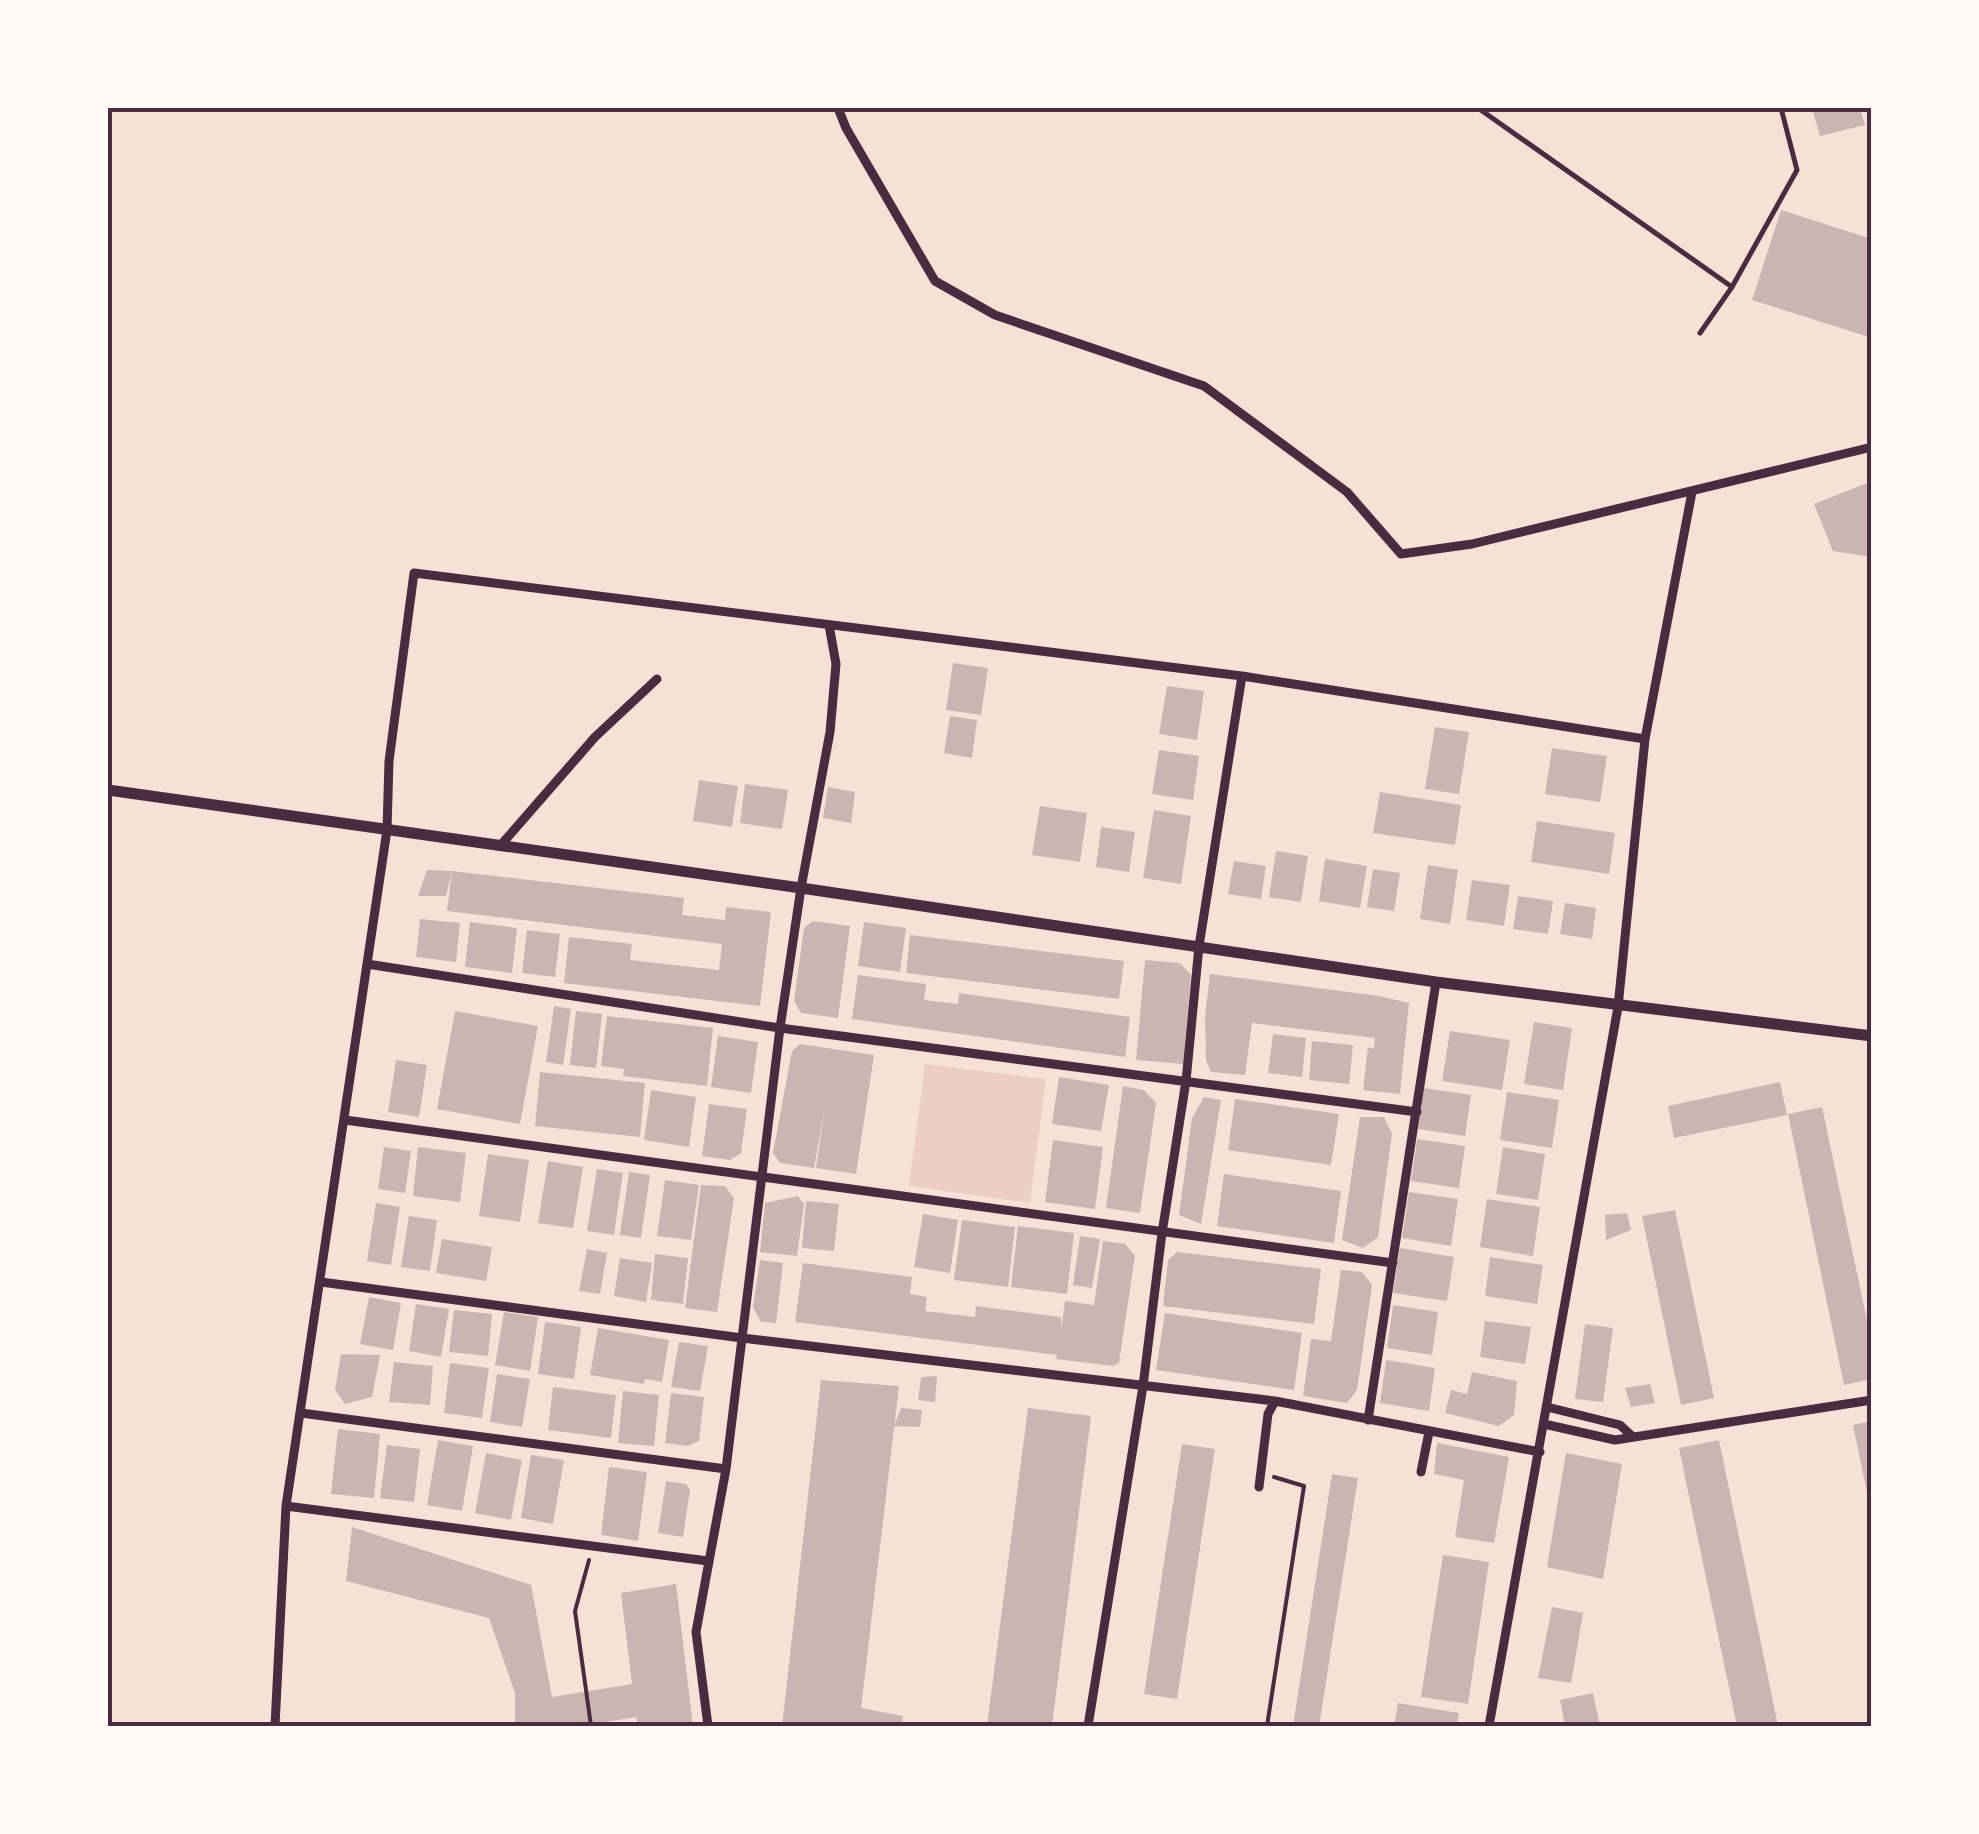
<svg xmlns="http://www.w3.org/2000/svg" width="1979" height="1834" viewBox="0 0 1979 1834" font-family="'PT Sans',sans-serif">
<rect width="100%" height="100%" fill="#f7e1d7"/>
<path fill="#ebcfc5" d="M925 1064 1046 1079 1030 1203 909 1186Z"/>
<path fill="#ccb4b1" d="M1812 108H1860L1865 125 1820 136Z
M1781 210 1872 239V338L1752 300Z
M1872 481V557L1833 551 1814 504Z
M953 663 988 668 981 715 946 710Z
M1167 686 1204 691 1197 740 1159 734Z
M950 716 977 720 972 758 944 753Z
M1435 727 1469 732 1459 794 1425 789Z
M1552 748 1607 756 1600 802 1545 794Z
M1159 750 1199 756 1193 800 1152 794Z
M699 780 738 786 732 827 693 821Z
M745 784 788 790 782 829 740 823Z
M828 787 855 792 851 823 823 818Z
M1380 792 1461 805 1455 845 1373 833Z
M1040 806 1087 813 1080 862 1032 855Z
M1154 810 1191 816 1181 884 1143 878Z
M1537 821 1615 833 1609 874 1531 862Z
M1101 827 1135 832 1129 872 1096 867Z
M1276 851 1308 856 1301 902 1269 897Z
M1325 859 1367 866 1360 908 1319 901Z
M1234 861 1266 866 1261 899 1228 894Z
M1428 865 1458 870 1450 924 1420 919Z
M1373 869 1400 873 1394 911 1367 907Z
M427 870 452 871 446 896H418Z
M452 871 684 898 682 915 725 920 726 907 771 912 760 1006 564 983 569 937 632 944 630 960 719 970 722 944 447 911Z
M1472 880 1510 885 1504 926 1466 920Z
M1518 896 1553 901 1548 934 1513 929Z
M1565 903 1596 908 1592 939 1560 934Z
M420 919 460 923 456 962 416 957Z
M813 921 850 926 838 1018 801 1013 794 1001 804 928Z
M470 922 517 928 512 973 465 967Z
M864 922 906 928 900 972 858 966Z
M527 930 560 934 555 977 522 973Z
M910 935 1124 961 1119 999 906 973Z
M1145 960 1180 963 1191 975 1183 1064 1136 1060Z
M1210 974 1379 996 1409 1003 1400 1094 1363 1090 1368 1047 1374 1049 1375 1038 1252 1023 1245 1075 1211 1072 1206 1060 1205 1017Z
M858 975 926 984 924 1000 958 1004 959 993 1130 1017 1125 1057 852 1019Z
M554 1006 571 1009 563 1065 546 1062Z
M455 1011 538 1026 520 1124 437 1109Z
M576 1011 602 1014 596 1068 570 1065Z
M607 1016 713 1028 707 1086 623 1076 624 1069 601 1066Z
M1534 1022 1572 1028 1563 1090 1524 1084Z
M1450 1031 1510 1040 1502 1090 1442 1081Z
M1273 1034 1306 1038 1302 1077 1268 1073Z
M718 1036 758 1042 751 1093 711 1087Z
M1312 1041 1353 1045 1349 1084 1309 1080Z
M800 1044 874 1055 856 1174 816 1168 825 1108 814 1168 780 1163 773 1153 792 1051Z
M396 1060 427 1065 419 1117 388 1112Z
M540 1072 645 1083 640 1137 535 1126Z
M1059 1077 1109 1085 1101 1131 1052 1124Z
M1780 1082 1787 1115 1674 1138 1668 1106Z
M1123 1086 1144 1090 1156 1103 1140 1213 1106 1208Z
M1424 1088 1471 1095 1465 1136 1418 1129Z
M651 1090 696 1097 689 1147 644 1140Z
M1507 1092 1559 1100 1552 1148 1500 1140Z
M1204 1097 1221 1100 1201 1224 1179 1215 1192 1118Z
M1235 1099 1339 1114 1331 1165 1228 1150Z
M709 1104 747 1109 741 1153 730 1160 702 1156Z
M1822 1107 1872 1344V1379L1844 1385 1788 1114Z
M1360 1117H1384L1392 1134 1378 1237 1363 1248 1342 1240Z
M1417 1139 1465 1146 1459 1188 1411 1181Z
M1053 1140 1103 1147 1095 1209 1045 1202Z
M384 1147 411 1151 405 1193 378 1189Z
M418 1147 466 1153 460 1202 413 1196Z
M1503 1147 1545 1154 1538 1200 1496 1194Z
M488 1154 529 1160 520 1222 479 1216Z
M548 1161 583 1167 573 1228 538 1223Z
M597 1169 623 1173 614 1235 587 1231Z
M629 1172 650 1175 641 1238 620 1235Z
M1224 1174 1341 1191 1334 1243 1217 1226Z
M665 1180 699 1185 691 1240 657 1236Z
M701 1185 725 1186 734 1198 717 1312 685 1308Z
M1409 1192 1458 1199 1451 1246 1402 1238Z
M798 1196 804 1204 797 1256 760 1252 765 1203Z
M1487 1199 1540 1207 1533 1256 1480 1247Z
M806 1201 839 1204 834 1251 802 1248Z
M376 1203 400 1207 391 1265 367 1261Z
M1675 1210 1714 1398 1681 1405 1642 1216Z
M1627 1213 1631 1230 1606 1240 1605 1215Z
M923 1214 958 1220 950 1273 914 1267Z
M409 1216 437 1220 430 1271 401 1267Z
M962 1220 1015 1227 1008 1287 954 1280Z
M1018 1226 1074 1233 1067 1294 1011 1287Z
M1080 1236 1100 1239 1092 1288 1073 1285Z
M442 1239 492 1247 486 1281 436 1273Z
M1103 1241 1125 1244 1135 1256 1119 1363 1113 1366 1056 1359 1057 1355 795 1322 803 1263 912 1277 910 1294 927 1297 925 1311 975 1317 976 1306 1061 1317V1330L1065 1301 1094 1305Z
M1400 1248 1454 1257 1447 1301 1393 1293Z
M587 1249 607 1253 600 1294 579 1291Z
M1177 1252 1321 1269 1314 1324 1163 1306 1168 1260Z
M655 1254 688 1258 683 1304 651 1300Z
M1490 1257 1543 1265 1537 1304 1485 1296Z
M620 1258 652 1263 646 1302 614 1296Z
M760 1260 783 1263 776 1323 761 1322 753 1307Z
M1341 1270 1362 1272 1372 1285 1357 1390 1347 1403 1303 1396 1311 1339 1331 1341Z
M369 1297 401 1303 393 1350 360 1344Z
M416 1304 449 1309 441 1357 409 1351Z
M1393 1305 1438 1312 1432 1355 1387 1348Z
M454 1310 492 1314 488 1356 449 1352Z
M504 1312 538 1317 530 1371 495 1365Z
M1165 1313 1302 1333 1294 1390 1156 1370Z
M1485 1321 1531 1327 1525 1364 1480 1357Z
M545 1322 581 1327 574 1379 538 1374Z
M1585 1324 1613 1328 1603 1402 1575 1399Z
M598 1328 669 1340 662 1382 645 1379 644 1384 590 1375Z
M679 1342 708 1346 700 1391 671 1387Z
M341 1354 380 1355 372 1397 345 1404 335 1390Z
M1386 1360 1435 1368 1429 1411 1380 1403Z
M394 1362 433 1366 430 1405 389 1402Z
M450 1363 489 1368 482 1418 444 1413Z
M1472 1372 1517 1381 1514 1415 1499 1426 1445 1413 1451 1390 1467 1394Z
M497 1374 530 1379 522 1427 490 1422Z
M937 1376 935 1402 918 1400 921 1377Z
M821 1380 899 1386 861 1708 903 1716 902 1726H782Z
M1650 1384 1655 1403 1631 1407 1625 1388Z
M553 1387 616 1395 611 1438 548 1430Z
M623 1391 659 1395 654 1446 618 1443Z
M671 1393 704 1397 699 1441 688 1446 665 1443Z
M901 1408 922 1410 920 1427 894 1426Z
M1028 1408 1091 1416 1052 1726H987Z
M1872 1421V1507H1870L1853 1425Z
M338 1429 380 1434 374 1498 331 1494Z
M438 1440 473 1446 462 1511 427 1505Z
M1719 1440 1778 1726H1737L1679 1448Z
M1437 1443 1509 1457 1494 1543 1455 1537 1464 1480 1434 1474Z
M1182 1444 1215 1449 1177 1699 1144 1694Z
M387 1445 420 1449 414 1502 380 1498Z
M486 1453 522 1460 511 1520 475 1513Z
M1566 1453 1622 1464 1603 1579 1547 1567Z
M531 1455 564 1460 553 1524 521 1518Z
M609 1467 647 1472 638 1541 601 1535Z
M1332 1474 1358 1478 1319 1726H1293Z
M666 1481 686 1484 690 1490 683 1537 658 1533Z
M352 1527 531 1585 552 1697 632 1684 621 1593 676 1584 693 1726H638L636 1717 582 1726H515V1693L489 1618 346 1581Z
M1443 1555 1489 1562 1468 1704 1421 1697Z
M1552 1607 1583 1613 1571 1683 1538 1678Z
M1593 1693 1600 1726H1565L1560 1700Z
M1398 1703 1459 1713 1457 1726H1394Z"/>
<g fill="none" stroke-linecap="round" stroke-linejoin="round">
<path stroke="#4a2c40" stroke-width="4" d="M589 1560 575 1611 591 1726
M1267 1726 1304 1486 1274 1477"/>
<path stroke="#4a2c40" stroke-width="5" d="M1478 108 1732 287 1797 170 1781 108
M1700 333 1732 287"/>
<path stroke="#4a2c40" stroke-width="9" d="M838 108 846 128 935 281 995 315 1204 386 1347 492 1401 554 1472 544 1872 447
M500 846 595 737 657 679
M367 964 780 1028 1417 1112
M345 1120 1393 1263
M321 1282 742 1338 1275 1401 1540 1452
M1547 1407 1620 1425 1633 1437
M301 1413 726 1469
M1368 1420 1436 982
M1544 1424 1615 1440 1872 1400
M1421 1472 1429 1432
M1259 1487 1268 1414 1275 1401
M286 1506 708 1561
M275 1726 286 1506 387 830 389 761 414 573 1242 676 1645 739
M708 1726 696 1632 726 1469 780 1028 801 888 830 732 836 664 829 625
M1088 1726 1143 1386 1162 1233 1186 1081 1199 946 1242 676
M1489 1726 1618 1007 1645 739 1692 492"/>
<path stroke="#4a2c40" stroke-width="11" d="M108 790 801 888 1436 982 1872 1036"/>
</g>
<rect width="1979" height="1834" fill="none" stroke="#fffaf5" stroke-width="220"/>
<rect x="110" y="110" width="1759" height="1614" fill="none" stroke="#4a2c40" stroke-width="4"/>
</svg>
